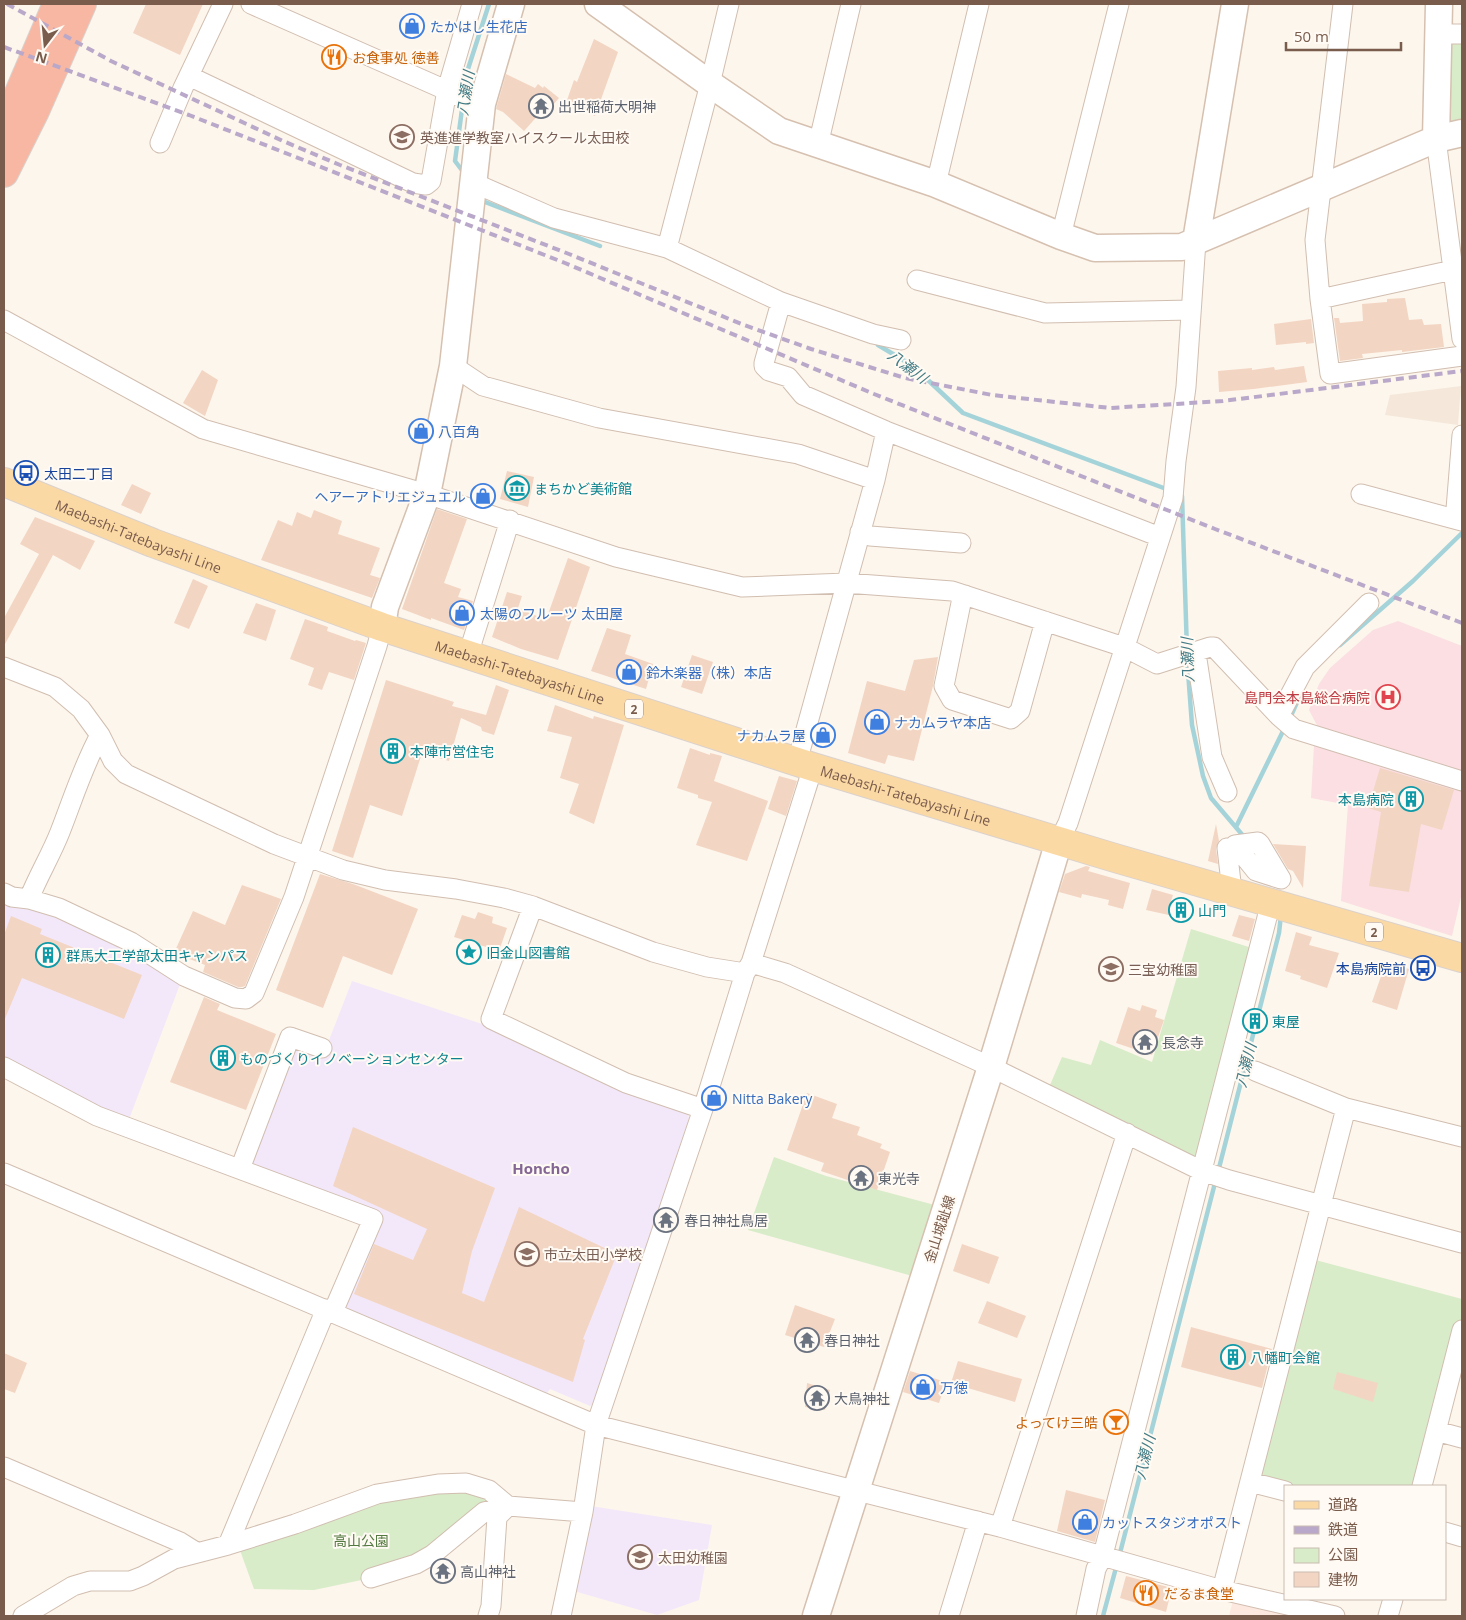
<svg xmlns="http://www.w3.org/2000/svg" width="1466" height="1620" viewBox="0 0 1466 1620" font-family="'Open Sans','Noto Sans JP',sans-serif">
<rect width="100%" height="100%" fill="#fdf6ec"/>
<path fill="#f5e8da" d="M1461 386 1458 425 1385 415 1390 395Z"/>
<path fill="#fde8e0" d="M1235 1593 1335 1616H1229Z"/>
<path fill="#f3e8fa" d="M4 905H17L43 910 128 946 182 979 128 1122 4 1062Z
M352 981 482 1024 623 1088 686 1108 689 1118 594 1403 590 1406 550 1389 547 1393 342 1306 380 1216 245 1165 291 1049 298 1045 324 1053Z
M584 1505 712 1525 699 1600 657 1615 567 1589Z"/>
<path fill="#fbdfe3" d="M1398 621 1462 646V775L1320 731 1309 710 1319 684 1330 668 1373 630Z
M1314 745 1381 762 1462 786V893L1452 936 1341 901 1348 805 1311 798Z"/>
<path fill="#d8ecc9" d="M1438 34H1462V133L1436 139Z
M1191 929 1252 948 1197 1163 1050 1085 1062 1057 1091 1065 1100 1040 1152 1062Z
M774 1157 826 1176 946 1208 923 1279 748 1230Z
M1308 1258 1462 1299V1330L1422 1486H1285L1250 1482Z
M466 1483 508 1506 439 1550 371 1578 314 1590 254 1589 237 1542 377 1494Z"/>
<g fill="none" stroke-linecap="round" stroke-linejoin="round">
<path stroke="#a5d3da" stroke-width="4.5" d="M464 94 468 69 489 4
M463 102 455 161 464 173
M482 197 485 202 600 246
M878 345 913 366 963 413 1169 490
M1182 496 1187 651
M1340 645 1413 581 1462 533
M1187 658 1192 725 1203 776 1211 798 1245 838
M1290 718 1298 700
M1236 827 1285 727
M1218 1172 1279 933 1281 915
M1119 1557 1216 1179
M1103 1616 1117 1564"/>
</g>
<path fill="#f3d5c3" d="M146 4H203L180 55 133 33Z
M594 39 618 52 595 116 566 103 574 80 577 82Z
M506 74 535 88 538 84 543 88 544 86 559 98 544 115 541 112 524 131 503 112 496 109Z
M1405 298 1409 320 1422 319 1424 325 1441 324 1444 347 1402 352V350L1362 354 1363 358 1340 361 1334 318H1339L1340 323 1363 321 1362 304 1387 302V299Z
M1311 319 1314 343 1306 344V342L1276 345 1274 324Z
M1304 366 1307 382 1254 389 1219 392 1218 371 1252 368V370L1274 367 1275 370Z
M202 370 218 380 205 416 183 403Z
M507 471 534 477 528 507 500 499Z
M132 484 151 493 141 514 121 505Z
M437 509 467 519 444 583 461 589 458 597 473 601 464 630 431 618V620L402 609Z
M314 510 342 521 338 534 380 548 370 575 380 578 372 598 261 560 278 520 292 526 297 512 311 518Z
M35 517 95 541 80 570 53 555 4 646V618L39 554 20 544Z
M568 558 590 567 558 660 521 649 492 637 507 592 522 596 518 608 546 620Z
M193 579 208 586 189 629 174 623Z
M256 603 276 610 266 641 243 633Z
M305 619 328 627 327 631 355 641 356 640 366 643 354 680 329 672 322 690 308 685 314 668 290 659Z
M607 628 631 635 625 654 653 664 646 689 591 671Z
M692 655 713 662 702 694 681 687Z
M938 657 933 686 914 761 888 755 885 764 848 753 867 681 905 691 914 660Z
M386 680 454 702 452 706 486 715 496 685 509 690 494 735 482 731 481 727 461 718 449 761 422 753 402 816 370 805 353 858 332 851Z
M555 705 593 719 594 716 624 725 594 824 569 813 579 784 560 778 572 737 547 731Z
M690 748 710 755V753L722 756 714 781 768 801 747 861 696 845 712 802 698 798V795L677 788Z
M1380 768 1454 790 1442 830 1421 824 1409 892 1369 886 1381 812 1368 808Z
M779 776 797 781 786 816 768 809Z
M1216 824 1219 841 1216 849 1218 864 1208 861Z
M1273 844 1306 846 1303 888 1293 871 1288 869Z
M1086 866 1090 867 1088 871 1130 883 1123 909 1108 905 1109 900 1082 894 1081 898 1059 892 1065 874Z
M320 874 353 884 418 909 392 975 343 956 323 1008 276 990Z
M242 885 281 899 245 986 242 987H238L203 972 205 965 174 953 193 911 225 925Z
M1152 889 1173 895 1171 901 1190 906 1187 919 1146 910Z
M478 912 493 917 492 923 507 928 499 951 454 937 462 915 475 919Z
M1239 915 1255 919 1249 941 1232 936Z
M11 916 42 929 40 934 142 975 124 1019 22 978 4 1021V935Z
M1296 932 1312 937 1309 945 1339 953 1327 988 1300 979 1301 976 1285 971Z
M1386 962 1409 969 1397 1010 1372 1002Z
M204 997 220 1004 217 1010 276 1034 246 1110 170 1082Z
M1142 1005 1157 1010 1155 1017 1164 1020 1152 1055 1116 1043 1128 1007 1140 1011Z
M1254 1014 1263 1016 1260 1029 1251 1026Z
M807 1093 837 1104 832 1118 860 1127 857 1135 882 1144 880 1148 890 1152 877 1190 821 1171 824 1163 787 1150Z
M353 1127 495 1188 472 1251 462 1293 484 1302 519 1207 617 1254 583 1339 585 1340 573 1382 354 1294 374 1244 413 1260 427 1229 333 1186Z
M962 1244 999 1257 989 1284 953 1271Z
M987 1301 1026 1316 1017 1338 978 1323Z
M795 1305 835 1319 824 1347 785 1335Z
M1191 1327 1272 1349 1262 1388 1181 1367Z
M4 1353 27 1363 15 1393 4 1389Z
M958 1361 1022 1379 1015 1402 951 1383Z
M910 1371 946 1382 939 1403 903 1392Z
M1337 1372 1378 1383 1373 1402 1333 1389Z
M807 1383 830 1390 825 1410 805 1407Z
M1107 1412 1127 1417 1123 1431 1103 1426Z
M1066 1490 1105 1500 1095 1542 1057 1531Z
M1126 1576 1172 1588 1166 1612 1120 1598Z"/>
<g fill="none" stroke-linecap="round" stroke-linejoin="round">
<defs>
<path id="street" d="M251 4 473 102 482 104
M1343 4 1315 240 1320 299 1330 374 1462 356
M1438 34H1462
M189 76 413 183 426 185 431 181 447 90 472 4
M1436 139 1462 339
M160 143 183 88 223 4
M818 145 851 4
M474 183 554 218 667 248 781 302 873 334 901 340
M936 184 979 4
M1061 236 1119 4
M667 248 710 84 729 4
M917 280 1045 313 1191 310
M1320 299 1462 268
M781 302 764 363V366L769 371 788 377 803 395 886 431 1160 537
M4 320 203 429 427 494 616 557 742 587 846 583 952 591 1124 647 1157 664 1210 647H1214L1279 716 1294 729 1462 781
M453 366 483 386 599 418 798 454 875 480
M1462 435 1456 509 1462 521
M1361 494 1462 521
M860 532 870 536 961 543
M965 595 961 603 944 686 952 700 1011 719 1020 711 1045 621
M1196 653 1212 757 1227 792
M468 655 510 520
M4 667 55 687 81 709 100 735 113 761 126 774 274 844 343 870 385 880 456 889 504 898 533 906 653 952 707 967 745 973
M1279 716 1305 667 1369 603
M797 762 875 480 886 431
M1059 841 1068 823 1173 498 1176 461 1186 387 1196 241
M1258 842 1260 844 1281 879 1256 871 1235 845Z
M1227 848 1232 891
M4 893 12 897 29 899 59 908 131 942 184 976 235 998 246 999 254 993 294 897 377 646 382 627
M29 899C38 876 51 855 60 832 73 799 83 766 100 735
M533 906 491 1019 626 1083 703 1109
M751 963 785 973 989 1066 1202 1171 1229 1180 1462 1243
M4 1067 97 1116 373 1219 333 1312
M1255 1071 1346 1108 1462 1137
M240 1169 290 1037 322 1048
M4 1173 596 1425 1000 1527 1222 1590 1335 1616
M1436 1431 1462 1438
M4 1467 180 1542 196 1552
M1250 1482 1285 1491
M1422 1486 1462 1330
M1000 1527 1127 1133
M1445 1532 1462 1537
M228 1545 326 1309
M371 1578 416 1564 432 1555 484 1512 508 1506
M1222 1590 1346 1108
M23 1616 73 1586 90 1581H130L143 1576 174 1559 228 1545 295 1524 377 1494 438 1484 466 1483 489 1490 508 1506 583 1512
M488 1616 491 1606 497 1517 508 1506
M561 1616 583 1512 596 1425 703 1109 745 973 751 963 813 767
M949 1616 978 1521
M1086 1616 1096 1569 1103 1555 1271 902
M1388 1616 1393 1599"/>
<path id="secondary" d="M598 4 710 84 779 131 936 184 1061 236 1095 248 1182 247 1436 139 1462 133
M1436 139 1439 4
M1196 241 1235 4
M382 627 385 607 427 494 453 366 482 104 511 4
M816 1616 991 1067 1059 841"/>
<g id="primary">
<path id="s1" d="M4 482 153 543 382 627 813 767 1115 858 1462 958"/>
</g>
<path id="highway" d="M4 128 57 4
M4 173 35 111 82 4"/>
</defs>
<use href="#street" stroke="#d1beb0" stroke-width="21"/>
<use href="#secondary" stroke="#d6c0b0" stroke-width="29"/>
<use href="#primary" stroke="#dad1cd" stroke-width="30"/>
<use href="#highway" stroke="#dad1cd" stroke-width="30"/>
<use href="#street" stroke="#fff" stroke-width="19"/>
<use href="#secondary" stroke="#fff" stroke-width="26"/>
<use href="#primary" stroke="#fbd9a5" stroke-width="28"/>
<use href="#highway" stroke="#f7b7a3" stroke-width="28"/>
<path stroke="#b9a8c9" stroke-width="4" stroke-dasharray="8 5" stroke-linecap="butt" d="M7 4 111 61 283 141 340 165 569 254 744 325 811 349 905 378 992 395 1110 408 1223 401 1462 371
M4 47 189 115 565 263 874 394 1215 529 1462 623"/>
</g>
<defs>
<symbol id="shop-ring" viewBox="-11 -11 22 22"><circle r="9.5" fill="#fffaf3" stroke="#3f7fe0" stroke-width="1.5"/><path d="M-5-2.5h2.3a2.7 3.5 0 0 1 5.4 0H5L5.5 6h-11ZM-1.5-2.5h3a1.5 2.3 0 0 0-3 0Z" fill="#3f7fe0"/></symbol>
<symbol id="restaurant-ring" viewBox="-11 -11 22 22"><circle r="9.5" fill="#fffaf3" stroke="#e8710a" stroke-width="1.5"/><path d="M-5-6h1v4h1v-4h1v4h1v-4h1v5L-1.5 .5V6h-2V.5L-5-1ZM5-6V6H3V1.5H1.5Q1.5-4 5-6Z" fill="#e8710a"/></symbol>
<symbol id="temple-ring" viewBox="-11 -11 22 22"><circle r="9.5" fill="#fffaf3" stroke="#6b7280" stroke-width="1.5"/><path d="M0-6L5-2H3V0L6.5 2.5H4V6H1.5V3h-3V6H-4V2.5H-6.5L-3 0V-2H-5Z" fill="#6b7280"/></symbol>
<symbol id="school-ring" viewBox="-11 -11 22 22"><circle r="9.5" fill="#fffaf3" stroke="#8d6e63" stroke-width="1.5"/><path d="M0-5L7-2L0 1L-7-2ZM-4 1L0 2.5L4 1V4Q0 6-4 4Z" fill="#8d6e63"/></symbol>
<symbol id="bus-ring" viewBox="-11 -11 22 22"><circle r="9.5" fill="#fffaf3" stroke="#1a4fb4" stroke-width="1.5"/><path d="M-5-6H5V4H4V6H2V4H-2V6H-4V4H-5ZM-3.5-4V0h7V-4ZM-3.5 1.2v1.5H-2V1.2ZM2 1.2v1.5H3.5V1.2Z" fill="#1a4fb4"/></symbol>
<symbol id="museum-ring" viewBox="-11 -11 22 22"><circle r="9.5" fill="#fffaf3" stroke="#0f9aa8" stroke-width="1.5"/><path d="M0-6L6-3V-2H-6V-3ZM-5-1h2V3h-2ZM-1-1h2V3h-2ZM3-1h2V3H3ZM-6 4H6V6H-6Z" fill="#0f9aa8"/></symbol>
<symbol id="hospital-ring" viewBox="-11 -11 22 22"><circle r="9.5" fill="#fffaf3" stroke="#e0444e" stroke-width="1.5"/><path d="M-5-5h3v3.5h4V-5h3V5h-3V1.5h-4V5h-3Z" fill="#e0444e"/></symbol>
<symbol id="building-ring" viewBox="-11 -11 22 22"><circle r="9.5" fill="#fffaf3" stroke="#0f9aa8" stroke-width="1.5"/><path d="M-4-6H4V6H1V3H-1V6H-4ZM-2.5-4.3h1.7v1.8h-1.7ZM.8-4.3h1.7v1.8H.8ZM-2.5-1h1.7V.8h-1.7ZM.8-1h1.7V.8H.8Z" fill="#0f9aa8"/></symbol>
<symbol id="sight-ring" viewBox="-11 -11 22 22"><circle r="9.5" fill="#fffaf3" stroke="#0f9aa8" stroke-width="1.5"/><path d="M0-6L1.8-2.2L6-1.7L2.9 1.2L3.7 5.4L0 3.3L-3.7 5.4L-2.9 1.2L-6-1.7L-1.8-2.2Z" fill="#0f9aa8"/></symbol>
<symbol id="bar-ring" viewBox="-11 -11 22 22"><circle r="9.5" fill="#fffaf3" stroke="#e8710a" stroke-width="1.5"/><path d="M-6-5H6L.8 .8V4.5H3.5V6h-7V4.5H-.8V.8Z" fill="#e8710a"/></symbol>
</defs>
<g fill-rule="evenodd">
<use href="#shop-ring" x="398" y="12" width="28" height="28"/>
<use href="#restaurant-ring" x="320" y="43" width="28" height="28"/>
<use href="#temple-ring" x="527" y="92" width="28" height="28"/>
<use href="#school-ring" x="388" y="123" width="28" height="28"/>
<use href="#shop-ring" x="407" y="417" width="28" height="28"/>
<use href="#bus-ring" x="12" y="459" width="28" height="28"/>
<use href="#museum-ring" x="503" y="474" width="28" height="28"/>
<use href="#shop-ring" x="469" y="482" width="28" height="28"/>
<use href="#shop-ring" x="448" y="599" width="28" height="28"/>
<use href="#shop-ring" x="615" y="658" width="28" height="28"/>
<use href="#hospital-ring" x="1374" y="683" width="28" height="28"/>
<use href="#shop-ring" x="863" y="708" width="28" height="28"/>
<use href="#shop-ring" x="809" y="721" width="28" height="28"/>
<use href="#building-ring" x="379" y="737" width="28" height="28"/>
<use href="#building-ring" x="1397" y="785" width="28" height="28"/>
<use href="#building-ring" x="1167" y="896" width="28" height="28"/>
<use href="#sight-ring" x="455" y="938" width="28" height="28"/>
<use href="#building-ring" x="34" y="941" width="28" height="28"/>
<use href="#bus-ring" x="1409" y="954" width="28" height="28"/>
<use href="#school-ring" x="1097" y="955" width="28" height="28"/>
<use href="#building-ring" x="1241" y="1007" width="28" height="28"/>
<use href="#temple-ring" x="1131" y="1028" width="28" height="28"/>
<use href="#building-ring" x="209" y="1044" width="28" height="28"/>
<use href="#shop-ring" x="700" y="1084" width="28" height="28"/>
<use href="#temple-ring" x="847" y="1164" width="28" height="28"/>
<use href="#temple-ring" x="652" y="1206" width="28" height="28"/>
<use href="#school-ring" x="513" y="1240" width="28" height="28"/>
<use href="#temple-ring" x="793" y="1326" width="28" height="28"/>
<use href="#building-ring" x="1219" y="1343" width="28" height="28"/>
<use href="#shop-ring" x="909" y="1373" width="28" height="28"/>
<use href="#temple-ring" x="803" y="1384" width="28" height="28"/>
<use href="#bar-ring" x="1102" y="1408" width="28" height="28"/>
<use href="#shop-ring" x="1071" y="1508" width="28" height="28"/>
<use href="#school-ring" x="626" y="1543" width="28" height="28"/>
<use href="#temple-ring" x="429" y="1557" width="28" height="28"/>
<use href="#restaurant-ring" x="1132" y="1579" width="28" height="28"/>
</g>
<g text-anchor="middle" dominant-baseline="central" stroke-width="4" stroke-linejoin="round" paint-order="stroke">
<g fill="#fffaf3" stroke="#a28b7f" stroke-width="1">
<rect x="625" y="699.5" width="18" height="19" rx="4"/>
<rect x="1365" y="922.5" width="18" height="19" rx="4"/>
</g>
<g font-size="12" font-weight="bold" fill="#7a5c4d">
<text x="634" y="709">2</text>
<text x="1374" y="932">2</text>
</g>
<g font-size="14" fill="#366cbe" stroke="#fffaf3" text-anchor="start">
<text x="430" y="26">たかはし生花店</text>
<text x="438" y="431">八百角</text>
<text x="466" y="496" text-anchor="end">ヘアーアトリエジュエル</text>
<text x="480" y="613">太陽のフルーツ 太田屋</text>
<text x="646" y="672">鈴木楽器（株）本店</text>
<text x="894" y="722">ナカムラヤ本店</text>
<text x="806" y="735" text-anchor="end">ナカムラ屋</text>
<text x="732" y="1098">Nitta Bakery</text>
<text x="940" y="1387">万徳</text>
<text x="1102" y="1522">カットスタジオポスト</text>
</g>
<g font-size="14" fill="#c56008" stroke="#fffaf3" text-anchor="start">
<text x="352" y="57">お食事処 徳善</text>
<text x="1098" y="1422" text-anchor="end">よってけ三皓</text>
<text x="1164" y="1593">だるま食堂</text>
</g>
<g font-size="14" fill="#5b616d" stroke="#fffaf3" text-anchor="start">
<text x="558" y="106">出世稲荷大明神</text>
<text x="1162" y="1042">長念寺</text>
<text x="878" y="1178">東光寺</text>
<text x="684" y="1220">春日神社鳥居</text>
<text x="824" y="1340">春日神社</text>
<text x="834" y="1398">大鳥神社</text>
<text x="460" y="1571">高山神社</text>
</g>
<g font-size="14" fill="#785e54" stroke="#fffaf3" text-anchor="start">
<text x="420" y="137">英進進学教室ハイスクール太田校</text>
<text x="1128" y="969">三宝幼稚園</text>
<text x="544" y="1254">市立太田小学校</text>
<text x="658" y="1557">太田幼稚園</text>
</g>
<g font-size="14" fill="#164399" stroke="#fffaf3" text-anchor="start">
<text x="44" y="473">太田二丁目</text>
<text x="1406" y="968" text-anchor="end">本島病院前</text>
</g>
<g font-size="14" fill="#0d838f" stroke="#fffaf3" text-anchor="start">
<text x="534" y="488">まちかど美術館</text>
<text x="410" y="751">本陣市営住宅</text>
<text x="1394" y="799" text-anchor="end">本島病院</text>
<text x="1198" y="910">山門</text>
<text x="486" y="952">旧金山図書館</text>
<text x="66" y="955">群馬大工学部太田キャンパス</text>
<text x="1272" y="1021">東屋</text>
<text x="240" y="1058">ものづくりイノベーションセンター</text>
<text x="1250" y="1357">八幡町会館</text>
</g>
<g font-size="14" fill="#7a5c4d" stroke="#fffaf3">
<text stroke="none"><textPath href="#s1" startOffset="145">Maebashi-Tatebayashi Line</textPath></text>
<text stroke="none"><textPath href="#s1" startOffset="550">Maebashi-Tatebayashi Line</textPath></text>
<text stroke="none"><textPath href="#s1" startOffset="955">Maebashi-Tatebayashi Line</textPath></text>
<text transform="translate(939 1229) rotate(-72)">金山城趾線</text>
</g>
<g font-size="14" fill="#be3a42" stroke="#fffaf3" text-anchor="end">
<text x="1370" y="697">島門会本島総合病院</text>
</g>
<g font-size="14" fill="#537a41" stroke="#fffaf3">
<text x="361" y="1540">高山公園</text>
</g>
<g font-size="15" font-style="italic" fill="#437c86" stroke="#fffaf3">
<text transform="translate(465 93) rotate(-81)">八瀬川</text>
<text transform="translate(908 366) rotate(37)">八瀬川</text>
<text transform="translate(1187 660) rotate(-92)">八瀬川</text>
<text transform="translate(1245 1065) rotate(-76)">八瀬川</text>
<text transform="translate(1144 1457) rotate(-76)">八瀬川</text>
</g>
<g font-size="15" font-weight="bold" fill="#846695" stroke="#fffaf3">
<text x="541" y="1168">Honcho</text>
</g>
</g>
<rect width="1466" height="1620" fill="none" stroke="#7a5c4d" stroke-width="10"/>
<rect x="1284" y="1485" width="162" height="115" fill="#fffaf3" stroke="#cabbb1"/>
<rect x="1294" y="1501" width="25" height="8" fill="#fbd9a5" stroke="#cabbb1"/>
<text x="1328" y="1510" font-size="15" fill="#7a5c4d">道路</text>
<rect x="1294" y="1526" width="25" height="8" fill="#b9a8c9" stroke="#cabbb1"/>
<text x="1328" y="1535" font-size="15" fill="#7a5c4d">鉄道</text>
<rect x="1294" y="1548" width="25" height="15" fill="#d8ecc9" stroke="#cabbb1"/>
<text x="1328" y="1560" font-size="15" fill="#7a5c4d">公園</text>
<rect x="1294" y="1572" width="25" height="15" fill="#f3d5c3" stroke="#cabbb1"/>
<text x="1328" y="1585" font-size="15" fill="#7a5c4d">建物</text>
<g transform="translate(45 45) rotate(196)" stroke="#fffaf3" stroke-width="4" paint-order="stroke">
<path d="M0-4L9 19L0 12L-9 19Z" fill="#7a5c4d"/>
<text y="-8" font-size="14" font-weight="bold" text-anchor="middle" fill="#7a5c4d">N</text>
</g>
<path d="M1286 42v8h115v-8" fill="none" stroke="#7a5c4d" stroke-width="2.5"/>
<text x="1294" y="42" font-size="15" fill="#7a5c4d" stroke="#fffaf3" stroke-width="4" paint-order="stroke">50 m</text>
</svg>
